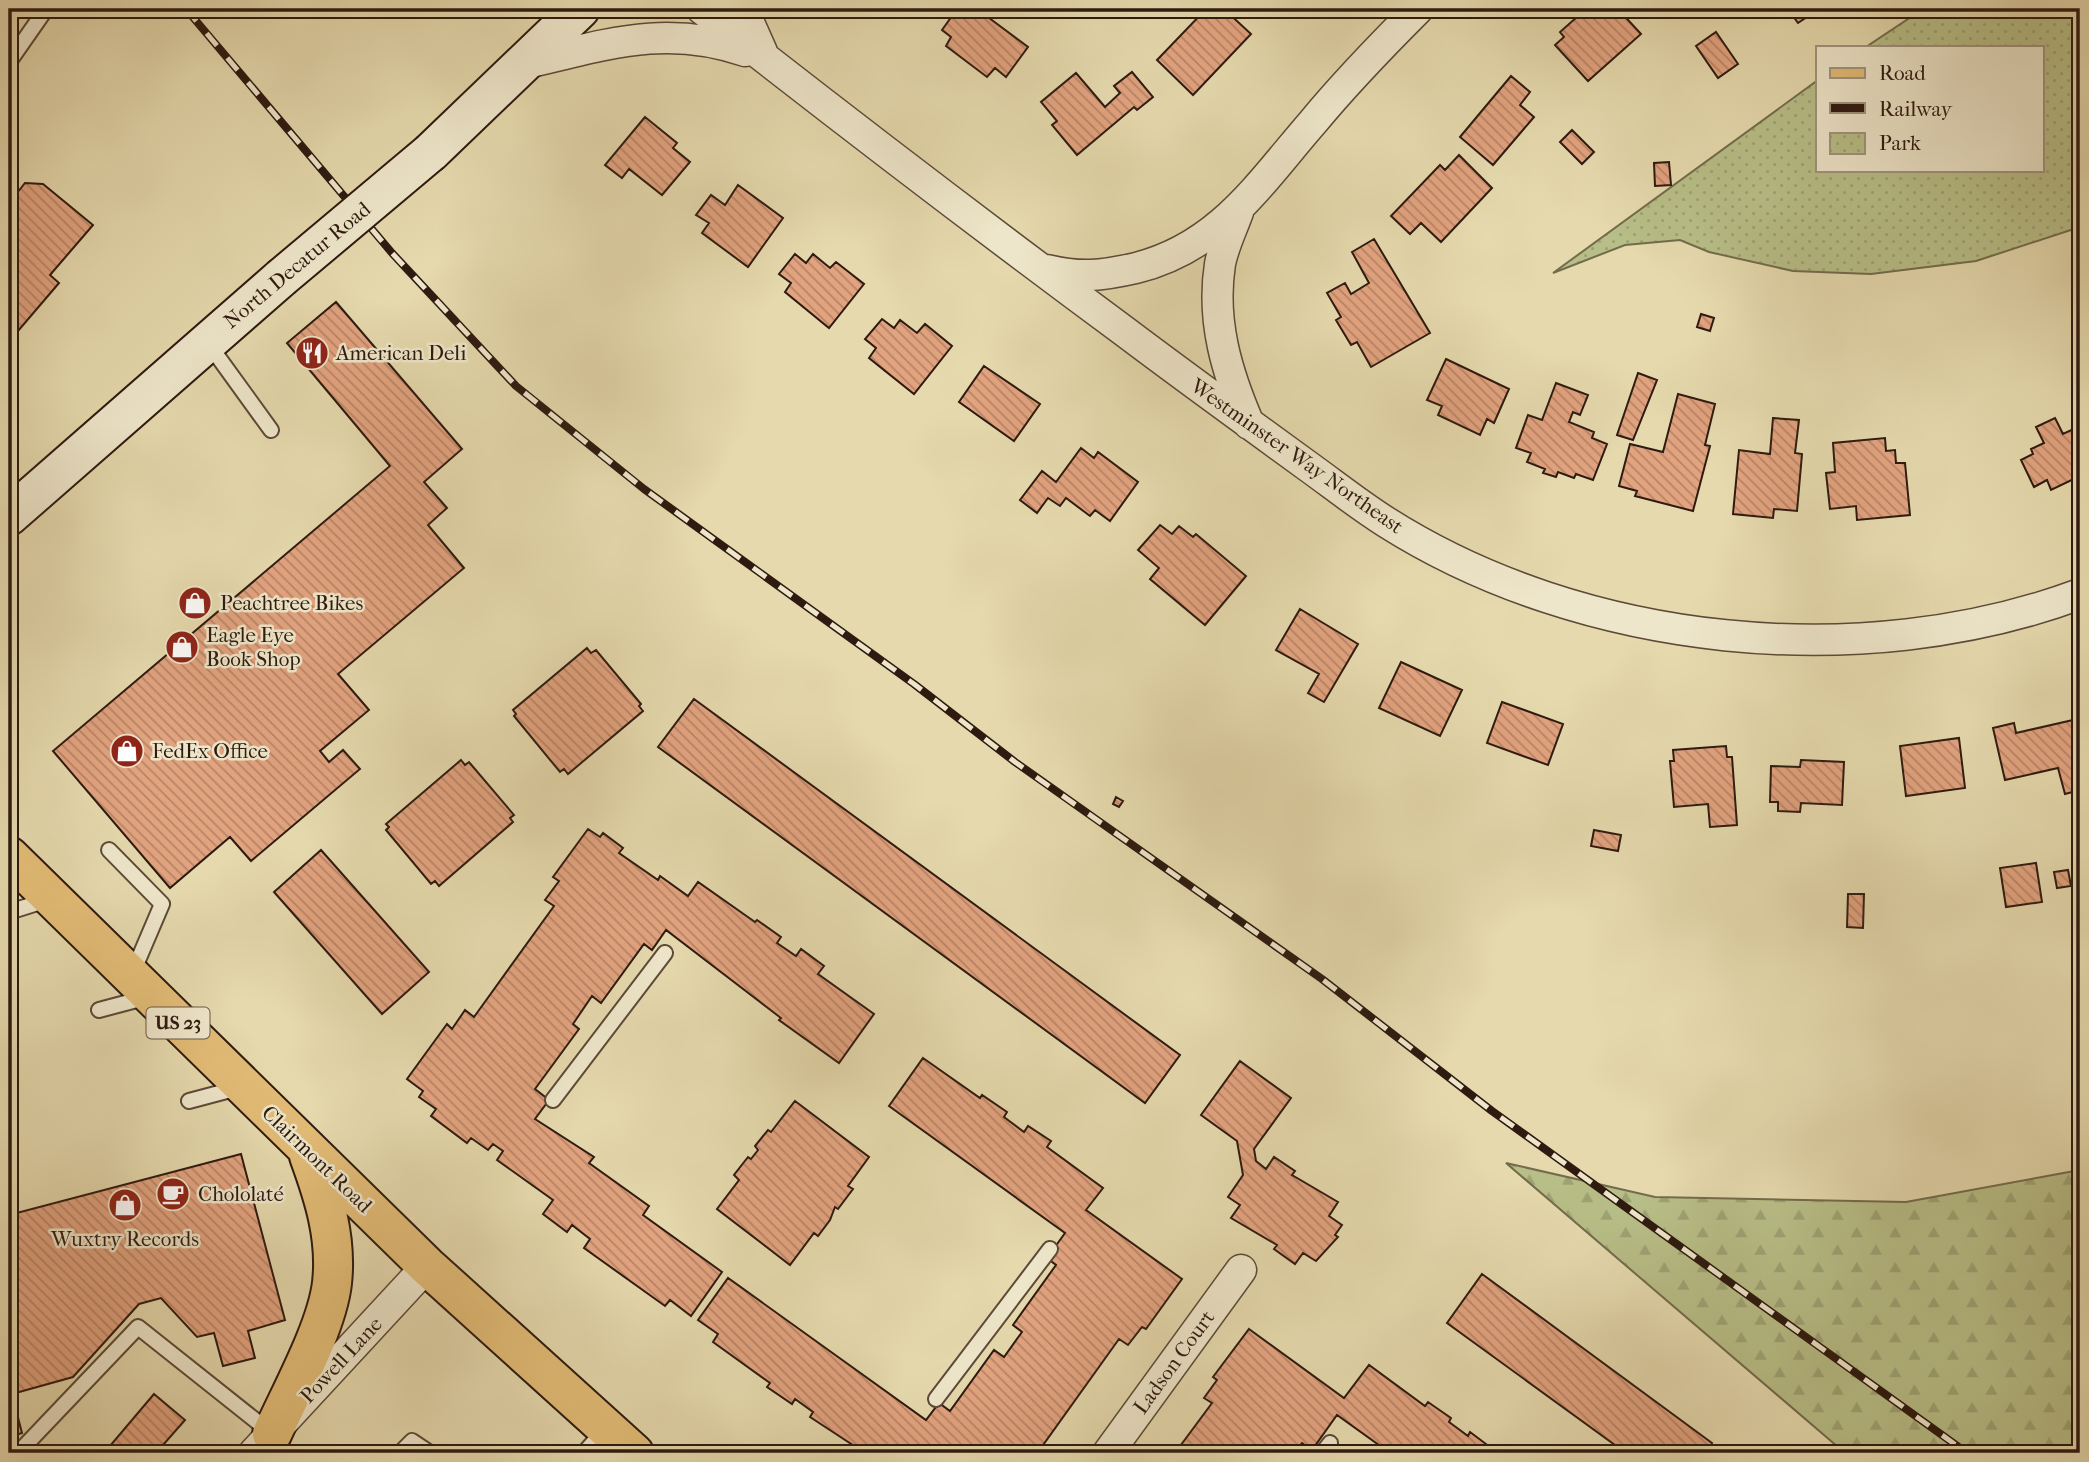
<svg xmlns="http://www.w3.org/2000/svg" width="2089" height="1462" viewBox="0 0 2089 1462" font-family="'IM FELL French Canon',serif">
<defs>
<pattern id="forest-firs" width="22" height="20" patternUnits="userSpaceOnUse" patternTransform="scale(1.75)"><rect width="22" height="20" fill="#b8be87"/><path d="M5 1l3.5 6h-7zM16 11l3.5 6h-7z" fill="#9ea374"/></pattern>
<pattern id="park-dots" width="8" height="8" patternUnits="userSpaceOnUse" patternTransform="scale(1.75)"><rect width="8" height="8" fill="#b8be87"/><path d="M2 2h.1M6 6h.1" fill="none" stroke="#9ea374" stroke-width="1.8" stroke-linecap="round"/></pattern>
<pattern id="building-back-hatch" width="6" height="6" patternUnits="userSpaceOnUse" patternTransform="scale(1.75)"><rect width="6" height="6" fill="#e2a37f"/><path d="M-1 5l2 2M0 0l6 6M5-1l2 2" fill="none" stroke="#b88467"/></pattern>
</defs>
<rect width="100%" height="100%" fill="#e5d9ad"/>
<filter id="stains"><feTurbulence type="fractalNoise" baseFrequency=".00286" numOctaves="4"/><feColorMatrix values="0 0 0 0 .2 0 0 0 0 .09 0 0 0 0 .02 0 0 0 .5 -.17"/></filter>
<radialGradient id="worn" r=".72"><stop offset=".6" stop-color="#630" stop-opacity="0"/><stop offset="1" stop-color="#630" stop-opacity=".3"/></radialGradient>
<path fill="url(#forest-firs)" stroke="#736c4c" stroke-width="2" d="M1506 1163 1655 1197 1906 1202 2080 1170V1453H1845Z"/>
<path fill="url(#park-dots)" stroke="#736c4c" stroke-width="2" d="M1923 9H2080V227L1976 261 1871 274 1793 271 1709 252 1680 240 1625 245 1553 273 1818 80V170H2042V47H1866Z"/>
<path fill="url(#building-back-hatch)" stroke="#2e1a10" stroke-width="2" d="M9 9H18L17 23 9 33Z
M957 9H977L1028 47 1006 77 995 68 987 77 946 46 951 37 942 30Z
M1206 9H1224L1251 34 1193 95 1157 60Z
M1586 9 1592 11 1618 9 1641 34 1588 81 1555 45 1564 37 1560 32Z
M1788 9H1810L1813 13 1798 23Z
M1716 32 1738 64 1718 78 1696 46Z
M1132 72 1153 97 1137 110 1134 107 1077 155 1052 125 1057 121 1041 102 1076 73 1105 107 1120 93 1114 86Z
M1511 76 1530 92 1520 105 1534 117 1493 165 1460 137Z
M645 117 677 143 673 148 690 162 662 195 629 169 622 178 605 165Z
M1572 130 1594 152 1582 164 1560 142Z
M1459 155 1492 188 1441 242 1421 223 1410 234 1391 216 1440 165 1445 170Z
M1669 162 1671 185 1655 186 1654 163Z
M25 183 43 184 93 225 50 275 59 283 12 338 9 335V203Z
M738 185 783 218 748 267 702 233 709 223 696 215 711 195 725 205Z
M1374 239 1430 333 1371 367 1357 342 1351 345 1336 320 1341 317 1327 293 1345 283 1351 294 1369 283 1352 252Z
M795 254 806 263 813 254 830 268 836 262 864 284 829 328 785 292 791 283 779 274Z
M336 302 462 449 424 482 447 508 428 525 464 568 338 674 369 710 320 751 329 762 343 750 360 769 251 861 230 837 170 888 53 751 390 466 287 343Z
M1701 314 1714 318 1710 331 1697 327Z
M882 319 894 328 900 320 917 333 925 324 952 346 914 394 869 358 876 348 865 339Z
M1446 359 1509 389 1494 423 1487 419 1480 435 1438 415 1442 406 1427 400Z
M984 366 1040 404 1014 441 959 402Z
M1638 373 1657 380 1633 440 1617 435Z
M1556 383 1588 395 1580 415 1573 412 1569 422 1594 432 1592 438 1607 444 1593 480 1576 474 1574 478 1558 472 1556 477 1543 473 1545 469 1527 462 1531 453 1516 448 1528 415 1542 420Z
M1678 394 1715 404 1705 445 1710 446 1693 511 1635 496 1637 491 1619 486 1630 444 1663 452Z
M1773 418 1799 420 1795 453 1802 454 1797 511 1774 509 1773 518 1733 514 1739 450 1770 454Z
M2055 418 2063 434 2080 426V476L2051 490 2047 480 2034 487 2021 460 2033 454 2031 449 2044 443 2036 427Z
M1885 438 1886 451 1895 450 1896 463H1905L1910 515 1857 520 1856 506 1830 509 1826 473 1835 472 1833 443Z
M1081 448 1094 458 1098 452 1138 482 1110 521 1095 510 1090 516 1066 498 1060 506 1048 498 1037 513 1020 500 1042 471 1056 482Z
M1160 525 1172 534 1179 526 1193 537 1196 534 1246 576 1205 625 1150 579 1159 568 1138 550Z
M1300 609 1358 644 1324 702 1308 693 1319 674 1276 650Z
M587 648 591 653 596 650 641 704 639 706 643 711 568 774 564 769 560 772 514 716 516 714 513 710Z
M1401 662 1462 690 1440 736 1379 708Z
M694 699 1180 1055 1145 1103 658 747Z
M1502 702 1563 724 1548 765 1487 743Z
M2073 720 2080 750V790L2065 794 2058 768 2005 780 1993 728 2014 723 2016 733Z
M1959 738 1965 788 1906 796 1900 746Z
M1726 746 1727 757H1732L1737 825 1710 827 1708 804 1674 807 1670 761H1674L1673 750Z
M461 760 465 765 469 762 514 815 510 818 513 822 439 886 435 881 431 884 386 830 389 827 386 824Z
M1801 760 1844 762 1842 805 1801 803 1800 812 1778 811V802H1770L1771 766 1800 767Z
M1116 797 1123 801 1119 807 1113 804Z
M588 829 600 837 603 833 623 848 619 853 658 880 660 876 688 896 698 882 755 922 757 920 781 937 777 943 796 956 801 949 824 966 818 974 874 1014 839 1063 779 1020 781 1018 666 930 652 950 644 944 601 1003 592 996 573 1024 579 1029 535 1089 549 1100 535 1119 594 1157 589 1163 649 1206 643 1215 722 1272 691 1316 670 1300 665 1306 584 1248 590 1239 572 1225 567 1232 543 1214 553 1200 497 1160 503 1151 493 1144 488 1150 471 1138 467 1143 431 1116 436 1109 419 1097 423 1091 407 1079 447 1024 452 1029 465 1010 474 1017 554 906 545 900 559 881 553 877Z
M1594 830 1621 835 1618 851 1591 846Z
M321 850 429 972 382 1014 274 892Z
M2036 863 2042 902 2006 907 2000 868Z
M2068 870 2071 886 2057 888 2054 872Z
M1848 894H1864L1863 928 1847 927Z
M923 1058 980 1098 982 1095 1007 1112 1004 1117 1024 1132 1028 1126 1051 1141 1047 1147 1103 1188 1086 1210 1182 1279 1146 1329 1142 1327 1128 1345 1119 1339 1041 1448 1046 1453H865L810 1417 813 1412 795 1399 792 1404 767 1387 770 1383 713 1342 718 1334 698 1320 728 1278 926 1420 939 1403 950 1411 994 1350 1004 1357 1022 1332 1013 1325 1056 1265 1047 1258 1065 1233 889 1106Z
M1240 1061 1291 1098 1254 1149 1256 1161 1266 1169 1274 1157 1295 1171 1292 1175 1338 1202 1329 1216 1342 1225 1335 1235 1338 1237 1316 1261 1303 1253 1295 1264 1274 1249 1277 1245 1231 1218 1240 1205 1228 1197 1243 1175 1237 1141 1201 1115Z
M795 1101 869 1157 848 1186 853 1189 838 1209 835 1207 830 1220 818 1236 814 1233 790 1265 717 1209 739 1180 734 1175 748 1157 751 1159 758 1150 755 1146 768 1130 771 1132Z
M241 1154 285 1320 248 1331 255 1358 223 1366 214 1333 197 1337 161 1298 139 1304 73 1377 12 1394 22 1433 9 1437V1215Z
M1482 1274 1712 1443 1707 1453H1626L1447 1323Z
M1249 1329 1344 1398 1369 1365 1425 1406 1428 1402 1451 1418 1449 1422 1468 1436 1470 1432 1494 1450 1491 1453H1390L1337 1415 1312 1450 1302 1443 1294 1453H1175L1212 1403 1204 1398 1217 1380 1213 1377Z
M154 1394 185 1420 156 1453H104Z"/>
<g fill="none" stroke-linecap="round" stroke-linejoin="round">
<defs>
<path id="service" d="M9 62 46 9
M208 343 271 430
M109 850 162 904 133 972
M9 912 47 900
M99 1010 148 997
M553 1100 665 953
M189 1101 238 1088
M936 1399 1050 1249
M18 1453 138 1327 270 1432
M400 1453 412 1441 430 1453
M584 1453 604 1430
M1322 1453 1330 1443"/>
<path id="minor" d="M702 9C841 118 982 226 1124 331 1185 377 1247 422 1309 467 1334 485 1359 505 1386 522 1583 647 1862 675 2080 594
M743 9 762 52
M522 64C603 46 663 23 745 51
M1238 212C1232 229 1223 247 1220 264 1211 321 1227 373 1249 424
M1047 270C1081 278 1101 276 1136 268 1220 247 1259 184 1313 122 1346 82 1382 45 1418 9
M254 1453 427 1266
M1108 1453 1241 1270"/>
<path id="secondary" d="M431 152 580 9
M9 516 281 278"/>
<path id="primary" d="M9 856 427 1266 634 1453
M272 1434C291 1392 327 1327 332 1283 337 1238 324 1197 309 1156"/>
</defs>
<use href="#service" stroke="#5c4a37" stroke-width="18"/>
<use href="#minor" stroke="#5c4a37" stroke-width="33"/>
<use href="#secondary" stroke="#2e1a10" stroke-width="42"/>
<use href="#primary" stroke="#2e1a10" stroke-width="42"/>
<use href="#service" stroke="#eee6ca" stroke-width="14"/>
<use href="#minor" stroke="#eee6ca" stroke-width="30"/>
<use href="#secondary" stroke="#eee6ca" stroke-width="38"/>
<use href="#primary" stroke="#e2bc76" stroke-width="38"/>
<defs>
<path id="rail" d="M186 9 392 253 516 386 644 489 914 684 1015 762 1322 979 1492 1111 1967 1453"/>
</defs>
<use href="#rail" stroke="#2e1a10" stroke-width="8"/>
<use href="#rail" stroke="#eee6ca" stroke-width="5" stroke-dasharray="16" stroke-linecap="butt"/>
<defs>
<path id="secondary-bridge" d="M281 278 431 152"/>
</defs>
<use href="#secondary-bridge" stroke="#2e1a10" stroke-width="42" stroke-linecap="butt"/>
<use href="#secondary-bridge" stroke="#eee6ca" stroke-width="38"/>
</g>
<defs>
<symbol id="restaurant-disc" viewBox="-11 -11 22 22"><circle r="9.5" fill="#8f2418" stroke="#eee6ca"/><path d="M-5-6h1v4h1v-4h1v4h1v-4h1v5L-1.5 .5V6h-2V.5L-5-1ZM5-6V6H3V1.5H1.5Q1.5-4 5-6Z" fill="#fff"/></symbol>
<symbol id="shop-disc" viewBox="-11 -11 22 22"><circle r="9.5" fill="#8f2418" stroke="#eee6ca"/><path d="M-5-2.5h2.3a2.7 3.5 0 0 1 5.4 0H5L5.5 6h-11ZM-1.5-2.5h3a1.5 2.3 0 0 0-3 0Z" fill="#fff"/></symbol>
<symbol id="cafe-disc" viewBox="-11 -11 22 22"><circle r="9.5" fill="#8f2418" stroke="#eee6ca"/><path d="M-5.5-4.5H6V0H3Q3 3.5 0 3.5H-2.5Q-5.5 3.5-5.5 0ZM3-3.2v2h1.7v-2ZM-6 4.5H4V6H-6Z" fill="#fff"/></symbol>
</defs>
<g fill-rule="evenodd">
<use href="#restaurant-disc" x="293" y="334" width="38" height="38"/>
<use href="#shop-disc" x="176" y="584" width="38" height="38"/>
<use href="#shop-disc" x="163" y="628" width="38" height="38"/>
<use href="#shop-disc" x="108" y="732" width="38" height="38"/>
<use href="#cafe-disc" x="154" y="1175" width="38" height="38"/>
<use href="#shop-disc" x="106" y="1186" width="38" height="38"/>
</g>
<g text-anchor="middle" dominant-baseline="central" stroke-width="5" stroke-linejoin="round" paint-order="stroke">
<rect fill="#eee6ca" stroke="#685748" stroke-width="2" x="146.5" y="1007.5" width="63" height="31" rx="5"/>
<g font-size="19" font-weight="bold" fill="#2e1a10">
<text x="178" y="1023">US 23</text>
</g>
<g font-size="21" fill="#2e1a10" stroke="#eee6ca">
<text transform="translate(297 265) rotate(-40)">North Decatur Road</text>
<text transform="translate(1297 456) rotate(35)">Westminster Way Northeast</text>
<text transform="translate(317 1159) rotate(44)">Clairmont Road</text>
<text transform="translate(341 1360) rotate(-47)">Powell Lane</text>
<text transform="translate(1174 1362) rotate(-54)">Ladson Court</text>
</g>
<g font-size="21" fill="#2e1a10" stroke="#eee6ca" text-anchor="start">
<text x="336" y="353">American Deli</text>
<text x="220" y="603">Peachtree Bikes</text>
<text x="206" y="635">Eagle Eye<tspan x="206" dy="24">Book Shop</tspan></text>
<text x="152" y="751">FedEx Office</text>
<text x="198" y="1194">Chololaté</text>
<text x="125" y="1239" text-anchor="middle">Wuxtry Records</text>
</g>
</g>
<rect width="2089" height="1462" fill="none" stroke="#e5d9ad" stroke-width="35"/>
<rect x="10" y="10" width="2068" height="1441" fill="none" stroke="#2e1a10" stroke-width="3.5"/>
<rect x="18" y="18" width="2054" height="1427" fill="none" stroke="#2e1a10" stroke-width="2"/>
<rect x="1816" y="46" width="228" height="126" fill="#eee6ca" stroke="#a19480" stroke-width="2"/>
<rect x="1830" y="68" width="35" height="10" fill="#e2bc76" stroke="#a19480" stroke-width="2"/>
<text x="1879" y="80" font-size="21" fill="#2e1a10">Road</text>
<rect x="1830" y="103" width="35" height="10" fill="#2e1a10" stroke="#a19480" stroke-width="2"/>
<text x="1879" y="116" font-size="21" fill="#2e1a10">Railway</text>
<rect x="1830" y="133" width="35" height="21" fill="url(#park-dots)" stroke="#a19480" stroke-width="2"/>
<text x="1879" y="150" font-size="21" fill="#2e1a10">Park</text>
<rect width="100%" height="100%" filter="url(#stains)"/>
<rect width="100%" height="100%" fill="url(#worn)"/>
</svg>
